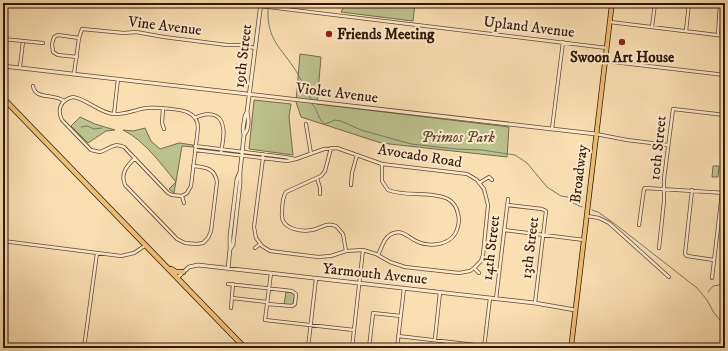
<svg xmlns="http://www.w3.org/2000/svg" width="728" height="351" viewBox="0 0 728 351" font-family="'IM FELL DW Pica',serif">
<rect width="100%" height="100%" fill="#fadfb2"/>
<filter id="stains"><feTurbulence type="fractalNoise" baseFrequency=".005" numOctaves="4"/><feColorMatrix values="0 0 0 0 .2 0 0 0 0 .09 0 0 0 0 .02 0 0 0 .5 -.17"/></filter>
<radialGradient id="worn" r=".72"><stop offset=".6" stop-color="#630" stop-opacity="0"/><stop offset="1" stop-color="#630" stop-opacity=".3"/></radialGradient>
<path fill="#bcc28d" stroke="#766c49" d="M346 3H415L413 21 341 12Z
M300 54 321 57 317 104 509 127 507 157 381 143 301 117 296 102Z
M254 101V100L291 104 289 117 293 155 249 149Z
M80 117 95 124 115 130 106 131 88 143 71 126Z
M145 128 151 141 160 149 179 143 193 145V147L182 146 174 193 169 189 176 182C160 163 145 141 123 130L133 131Z
M713 166H719L718 177H712Z
M286 292 293 293 295 294 293 305H284Z
M439 343 480 347 481 348H436V346Z"/>
<g fill="none" stroke-linecap="round" stroke-linejoin="round">
<path stroke="#727b69" stroke-width="1" d="M269 5V3
M268 9C267 41 281 47 296 71 301 80 306 89 311 99
M312 104C319 111 317 119 325 124L335 120 341 121 361 130 411 144 456 149 482 150 515 155 527 163 547 187 561 196 568 197 573 203 582 207
M81 127 87 126 94 129 102 128
M592 210 598 212 619 227 697 288 707 300 714 313 725 326
M708 292 713 286 725 284"/>
<defs>
<path id="minor" d="M54 3H59
M235 3 607 48
M610 22 725 36
M652 27 655 3
M686 31 689 3
M718 35 720 3
M3 39 43 43
M77 57 58 55 53 52 52 44 54 37 58 35 79 38
M605 61 725 75
M20 67 23 41
M74 74 79 38 82 29 124 33 136 32 164 37 227 45H240L255 48
M33 86C35 100 53 93 64 101
M73 97C87 99 98 112 113 114 125 115 134 110 146 108 154 107 183 109 189 113 195 116 198 122 198 128L191 186 187 193 182 196 172 195 168 193 124 147C113 142 110 149 100 152L91 150 62 120C57 110 60 100 73 97Z
M163 108 162 123 164 129
M114 114 118 79
M195 118C206 112 221 112 223 127 225 135 222 145 221 153
M306 124 311 154
M552 129 563 42
M596 134 627 140 668 145
M195 146 285 157 295 159
M331 148 325 171 321 176 286 192C282 198 282 206 282 213 280 229 300 232 312 230 322 228 326 222 336 226L343 234 346 251
M195 150 287 161 296 159 324 149 337 148 382 164 467 174 477 180 484 189 488 205 483 255 481 261 474 268 470 271 459 273 405 267 390 262 376 254 363 250 346 251 331 256 318 257 270 251 262 246 256 238 254 227 263 158V154
M135 158C127 166 120 173 125 185L177 239 185 243 197 244 203 243 208 238 211 231 217 182C215 168 205 167 193 166
M317 178 320 188V194
M479 183 489 177 492 180
M351 185 352 173 357 155
M692 190 685 254 687 256 714 260
M182 196 184 203
M507 205 542 209 546 211 535 303
M587 216 599 218 609 223 669 277
M639 225 644 189 645 188 725 193
M504 230 584 240
M3 241 121 256 134 253 146 245
M255 248 260 244
M659 248 664 201V179L673 109 725 115
M378 255C382 247 384 236 394 233 403 230 408 237 416 241 428 247 447 246 455 234 458 229 460 220 458 214 457 208 453 202 448 199 432 191 404 197 388 190L382 181V164
M474 268 479 273
M271 273 265 320 354 330
M712 278 722 193
M228 284 292 291 296 294 295 304 292 306 267 304
M232 298 267 302
M496 299 508 199
M231 308 233 284
M398 336 484 346
M84 348 97 253
M308 348 316 278
M352 348 363 250
M369 348 373 313 401 316
M397 348 404 288
M434 348 440 292
M484 348 490 298"/>
<path id="tertiary" d="M3 66 596 134
M244 135C249 129 249 119 247 112
M230 249 233 245 240 183V172L244 135 243 129 245 116 247 112 261 3
M228 269 230 249V236L237 179 240 172
M177 278 189 267 198 265 535 303 575 310"/>
<path id="primary" d="M571 348 612 3"/>
<path id="trunk" d="M3 98 245 348
M171 269 176 272H183"/>
</defs>
<use href="#minor" stroke="#634930" stroke-width="4"/>
<use href="#tertiary" stroke="#634930" stroke-width="4.5"/>
<use href="#primary" stroke="#311705" stroke-width="5.5"/>
<use href="#trunk" stroke="#311705" stroke-width="6"/>
<use href="#minor" stroke="#fceacd" stroke-width="2.5"/>
<use href="#tertiary" stroke="#fceacd" stroke-width="3"/>
<use href="#primary" stroke="#edc079" stroke-width="4"/>
<use href="#trunk" stroke="#edc079" stroke-width="4.5"/>
</g>
<g fill="#8f2418" stroke="#fceacd" stroke-width="1.5">
<circle cx="329" cy="34" r="4"/>
<circle cx="622" cy="42" r="4"/>
</g>
<g text-anchor="middle" dominant-baseline="central" stroke-width="4" stroke-linejoin="round" paint-order="stroke">
<g font-size="15" fill="#311705" stroke="#fceacd">
<text transform="translate(165 26) rotate(7)">Vine Avenue</text>
<text transform="translate(529 27) rotate(7)">Upland Avenue</text>
<text transform="translate(243 56) rotate(-83)">19th Street</text>
<text transform="translate(337 93) rotate(7)">Violet Avenue</text>
<text transform="translate(658 148) rotate(-84)">10th Street</text>
<text transform="translate(420 156) rotate(9)">Avocado Road</text>
<text transform="translate(579 174) rotate(-83)">Broadway</text>
<text transform="translate(491 248) rotate(-83)">14th Street</text>
<text transform="translate(530 248) rotate(-83)">13th Street</text>
<text transform="translate(375 274) rotate(6)">Yarmouth Avenue</text>
</g>
<g font-size="15" font-weight="bold" fill="#311705" stroke="#fceacd" text-anchor="start">
<text x="337" y="34">Friends Meeting</text>
<text x="622" y="57" text-anchor="middle">Swoon Art House</text>
</g>
<g font-size="15" font-style="italic" fill="#5b4a2e" stroke="#fceacd">
<text x="458" y="137">Primos Park</text>
</g>
</g>
<rect width="728" height="351" fill="none" stroke="#fadfb2" stroke-width="16"/>
<rect x="4" y="4" width="720" height="343" fill="none" stroke="#311705" stroke-width="2"/>
<rect x="8" y="8" width="712" height="335" fill="none" stroke="#311705"/>
<rect width="100%" height="100%" filter="url(#stains)"/>
<rect width="100%" height="100%" fill="url(#worn)"/>
</svg>
